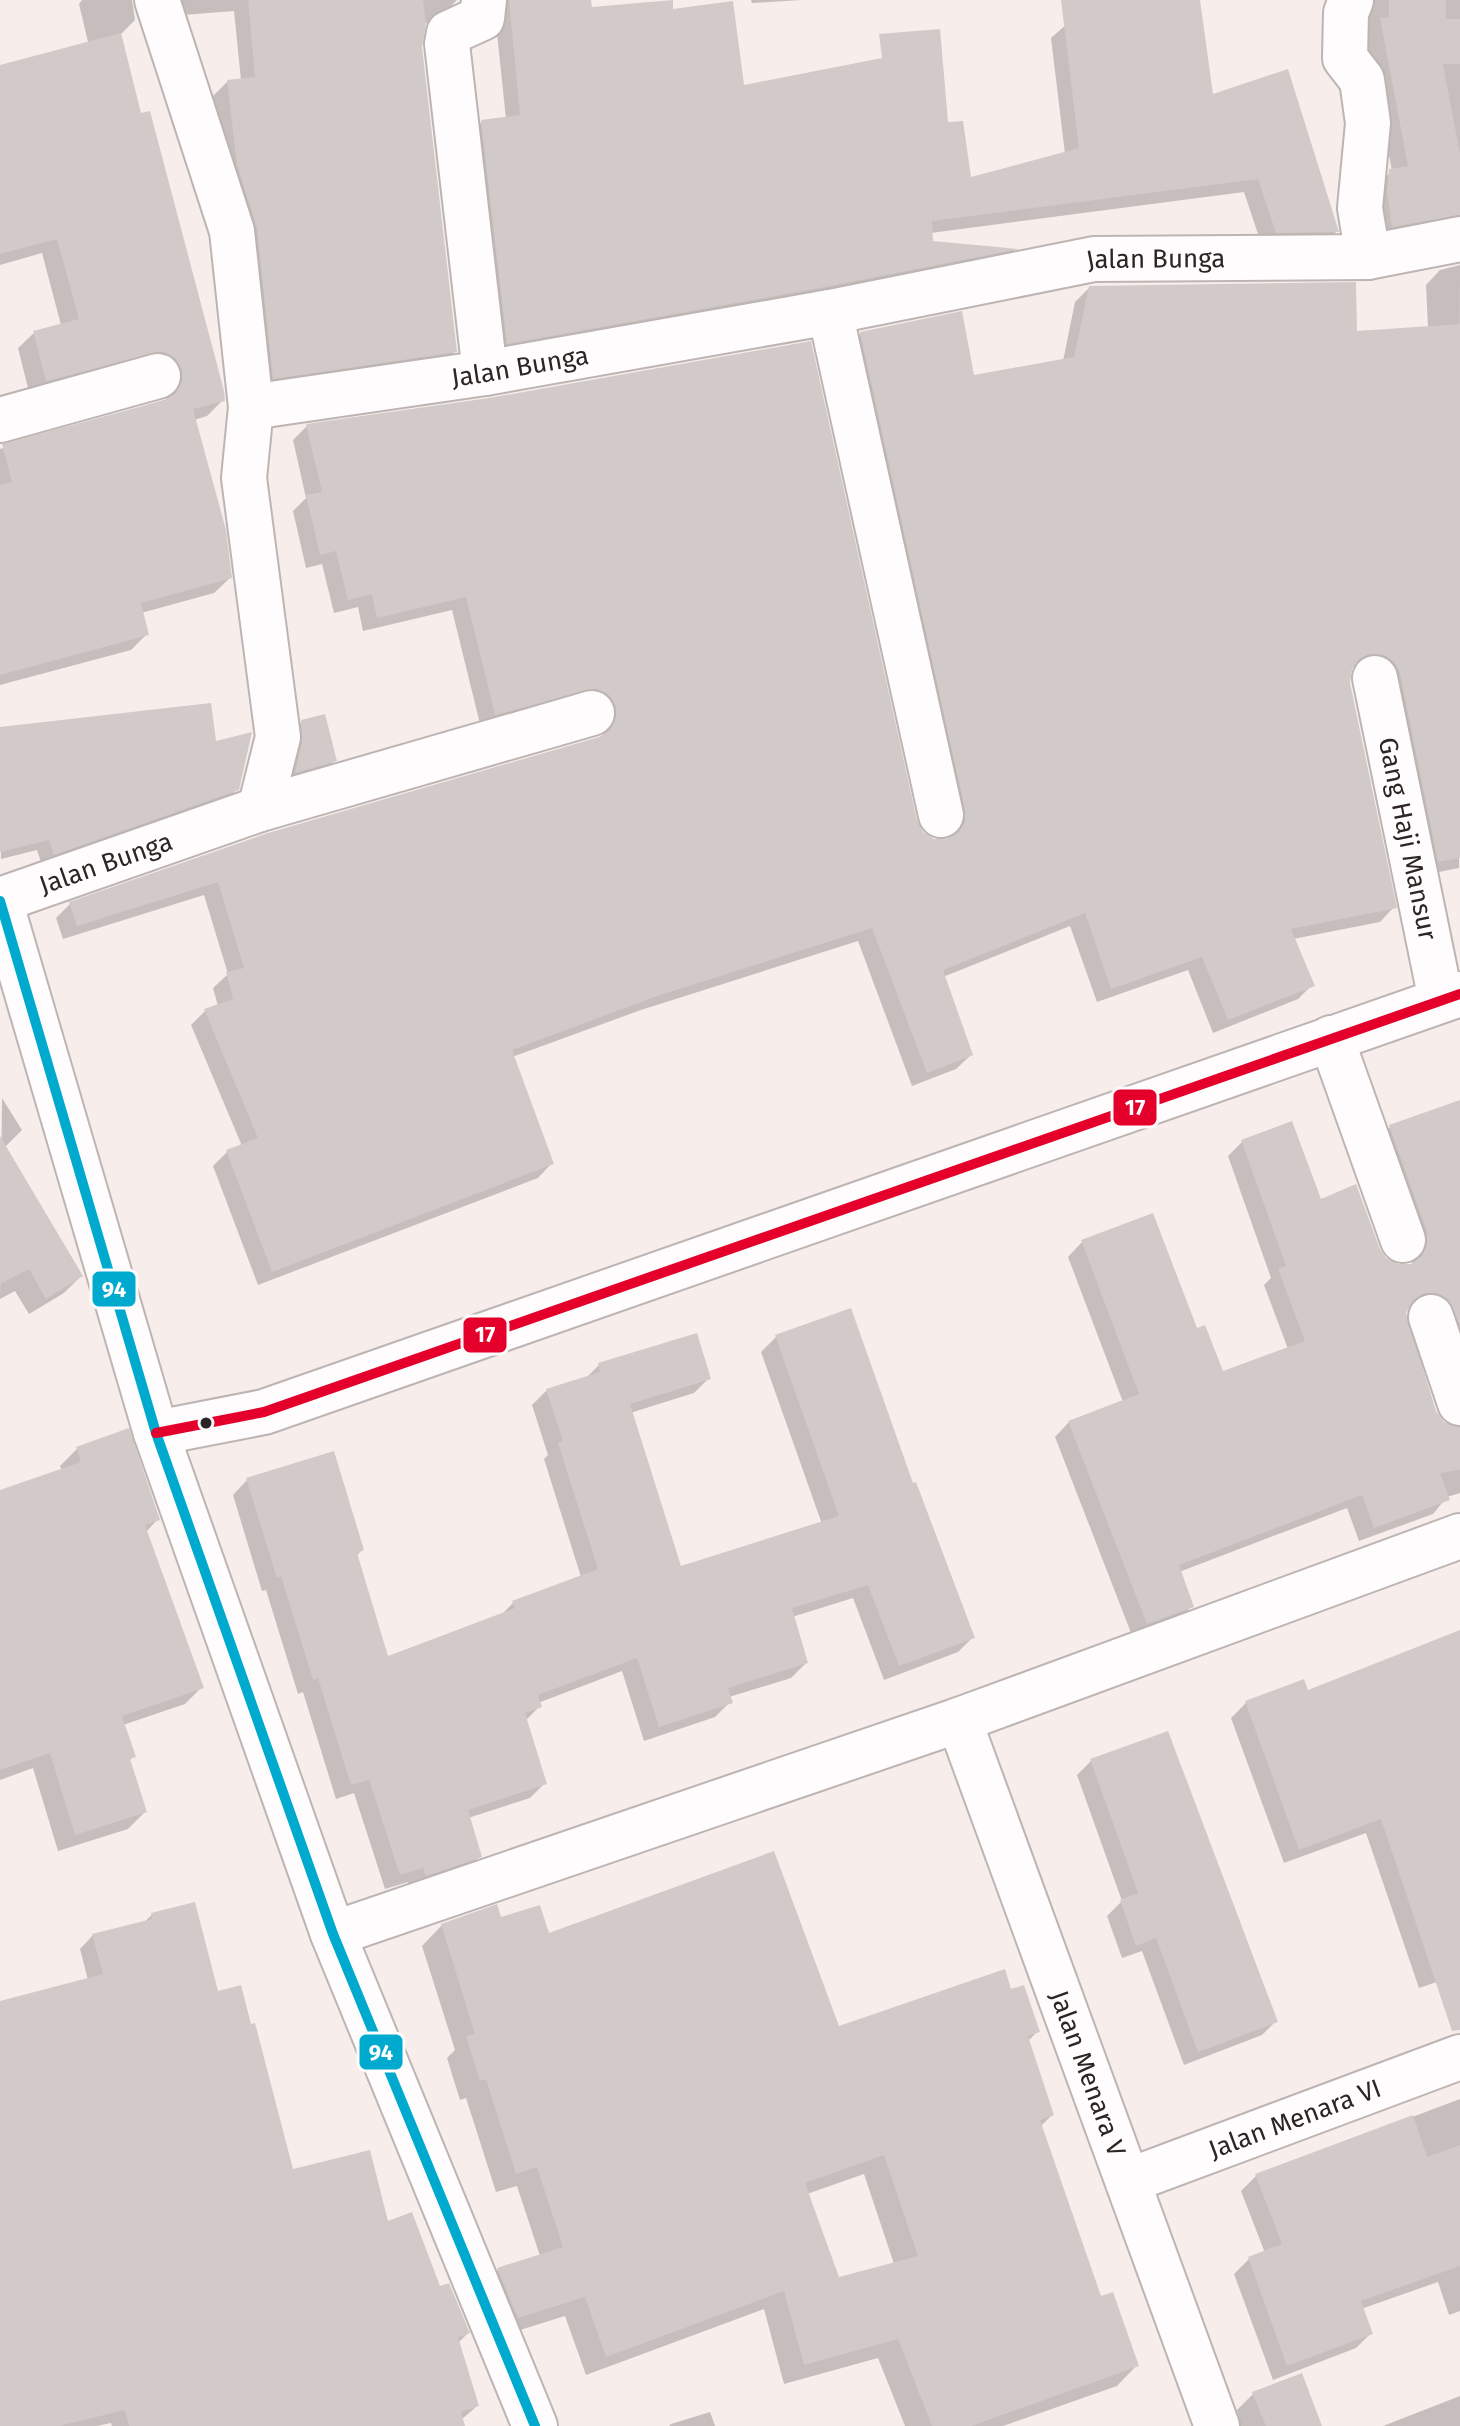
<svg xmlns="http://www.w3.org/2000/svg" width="1460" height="2426" viewBox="0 0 1460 2426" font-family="'Fira Sans',sans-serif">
<rect width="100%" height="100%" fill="#f7eeec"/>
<path fill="#0003" fill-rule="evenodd" d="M82 0H132L135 20 121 34 140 116 223 400 207 416 194 420 230 578 214 593 141 613 147 634 131 650 0 685V449L167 399V386L30 396 18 348 34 333 61 325 42 253 0 265V67L88 42 79 4Z
M162 0H457L442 15 425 24 420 40 455 351 441 365 259 392 223 180 213 96 227 82 241 80 234 11 170 16Z
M490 0H589L590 9 672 11 742 87 946 125 969 180 1065 154 1051 38 1094 0H1198L1211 96 1336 232 1322 246H1262L1244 192 931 233V243L1014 250 1002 262 493 357 468 136 482 122 506 119 494 5Z
M751 0H801L752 3Z
M1357 0H1460V234L1378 240 1375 186 1392 171 1371 57 1357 59Z
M1460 265 1459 868 1424 875 1369 668 1353 667 1350 669 1348 683 1394 907 1380 922 1293 939 1312 985 1298 999 1213 1033 1188 970 1097 1002 1070 926 943 977 971 1055 956 1069 912 1086 858 941 641 1010 512 1057 552 1163 538 1178 258 1285 213 1166 227 1152 242 1146 191 1025 205 1011 218 1006 213 988 228 974 204 895 63 939 56 918 70 904 601 738 603 734V722L481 728 452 610 363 631 358 607 334 613 322 564 306 568 293 511 306 498 293 440 307 426 915 821 922 834 934 841 946 842 952 838V825L847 348 861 333 973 377 1063 361 1075 302 1090 287 1356 333 1428 328 1426 285 1440 270Z
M302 722 335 760 328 767 290 778 295 728Z
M0 729 214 744 237 789 225 801 42 865 37 850 1 859Z
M2 1098 22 1130 5 1147 81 1276 64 1293 29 1314 15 1291 0 1299Z
M1460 1105V1382L1421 1307 1406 1308 1405 1311 1435 1413 1443 1424 1460 1429V1493L1447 1497 1433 1514 1359 1541 1347 1508 1179 1572 1192 1606 1177 1621 1133 1638 1055 1437 1069 1422 1123 1402 1068 1257 1082 1242 1195 1331 1222 1374 1288 1349 1264 1285 1271 1278 1228 1156 1243 1141 1378 1250 1385 1260 1397 1266H1412L1413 1248 1375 1142 1390 1127Z
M776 1337 912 1486 973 1637 958 1652 884 1680 853 1598 792 1617 806 1663 791 1678 729 1697 730 1702 715 1717 644 1741 622 1671 538 1703 540 1706 525 1721 545 1783 530 1798 468 1818 480 1856 465 1871 411 1889 408 1882 385 1889 354 1793 336 1799 303 1692 298 1694 266 1590 262 1591 233 1495 247 1480 362 1550 356 1556 387 1659 500 1616 513 1603 581 1577 544 1459 548 1455 532 1405 547 1390 585 1379 599 1365 709 1378 694 1393 630 1413 680 1568 822 1524 761 1352Z
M77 1449 158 1519 146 1532 202 1687 185 1704 123 1725 133 1757 129 1761 145 1812 128 1829 58 1851 33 1768 0 1780V1493L62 1471 60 1466Z
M1460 1633V1974L1419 1988 1366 1833 1284 1863 1231 1718 1246 1703 1307 1693Z
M1091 1761 1276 2021 1262 2035 1184 2065 1142 1951 1122 1958 1107 1916 1122 1901 1077 1775Z
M152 1915 217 1994 292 2172 387 2224 439 2288 468 2333 458 2343 477 2406 461 2420 463 2426H112L111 2423 97 2426H0V2003L88 1980 80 1949 93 1935 143 1923Z
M500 1920 837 2029 1010 1992 1038 2031 1027 2042 1052 2115 1040 2127 1100 2298 1137 2365 1117 2386 1003 2426H905L878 2358 784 2384 764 2309 586 2375 565 2316 498 2337 478 2290 498 2270 540 2256 517 2186 496 2192 466 2098 460 2100 447 2058 455 2050 422 1946 442 1925ZM864 2174 894 2264 837 2279 807 2194Z
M1460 2099V2311L1449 2315 1438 2282 1361 2309 1371 2333 1356 2348 1273 2380 1234 2274 1249 2259 1265 2253 1241 2191 1256 2176Z
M1253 2394 1320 2426H1234L1240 2420 1237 2410Z
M1460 2396V2426H1383Z
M710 2412 715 2426H669L671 2424Z"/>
<path fill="#d2cac8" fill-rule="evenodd" d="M248 0H423L426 24 422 47 457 352 273 379 257 228 237 165 227 80 255 77Z
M509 0H591L592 7 673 0V9L733 1 744 85 882 58 879 34 940 29 948 122 963 121 971 177 1079 148 1061 0H1200L1213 94 1288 69 1339 232 1276 233 1258 179 932 221 933 241 1019 249 825 287 507 344 481 120 520 115Z
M1389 0H1446V19H1460V64H1443L1460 154V215L1392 227 1387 192 1389 169 1408 166 1380 18 1389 17Z
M121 33 141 113 150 111 224 391 225 401 193 409 226 530 232 578 141 603 149 635 0 675V485L12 482 2 444 165 400 176 393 182 381V370L176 359 163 352 46 381 33 331 79 319 57 239 0 254V65Z
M1356 282 1357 331 1460 324V858L1438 862 1400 673 1394 662 1384 655 1369 654 1359 659 1352 669 1350 683 1397 908 1291 929 1315 986 1228 1020 1202 957 1111 989 1085 913 943 970 973 1055 927 1073 872 928 657 996 512 1050 554 1164 272 1272 226 1150 258 1138 204 1009 233 999 226 972 244 968 218 882 77 926 69 902 268 833 599 737 610 730 616 718V707L610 696 597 689 495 715 466 597 377 618 372 594 348 600 336 551 320 555 306 495 322 492 306 424 489 398 811 341 917 820 923 832 934 839H946L958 833 965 822V810L860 332 962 311 974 375 1074 357 1089 286Z
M211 703 216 741 252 732 239 790 54 855 49 840 0 852V727Z
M325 714 337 761 295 773 302 742 301 720Z
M1460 1100V1325L1448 1299 1437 1293H1424L1413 1300 1406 1313 1436 1411 1444 1422 1460 1427V1470L1440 1473 1450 1500 1374 1528 1362 1495 1179 1565 1194 1607 1147 1624 1068 1421 1139 1394 1081 1240 1153 1213 1197 1328 1205 1325 1223 1371 1305 1341 1278 1269 1286 1266 1241 1140 1292 1121 1321 1199 1356 1184 1380 1249 1386 1258 1398 1264H1411L1422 1256 1427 1245V1232L1389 1125Z
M0 1136 83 1276 46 1299 29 1269 0 1284Z
M851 1308 913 1483 916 1482 975 1638 899 1666 868 1585 792 1608 808 1663 728 1688 733 1703 659 1727 637 1658 538 1695 542 1707 525 1713 547 1784 468 1810 482 1857 426 1876 423 1868 400 1875 369 1780 351 1785 318 1678 313 1680 281 1576 277 1578 246 1478 334 1451 364 1550 357 1553 388 1656 515 1608 512 1601 598 1569 558 1443 563 1441 546 1389 600 1372 598 1363 697 1333 711 1379 630 1404 681 1566 839 1516 775 1335Z
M129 1428 160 1520 145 1525 204 1688 122 1716 136 1757 130 1759 147 1812 75 1835 50 1753 0 1770V1490L81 1462 76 1447Z
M1460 1630V2030L1452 2031 1381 1819 1299 1850 1245 1701 1304 1679 1308 1690Z
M1168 1731 1278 2022 1198 2052 1156 1938 1136 1946 1120 1900 1138 1893 1090 1759Z
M774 1851 839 2026 1005 1969 1011 1989 1024 1985 1040 2032 1028 2036 1054 2115 1040 2120 1101 2296 1113 2292 1139 2366 971 2426H932L898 2339 804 2365 784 2291 606 2357 585 2297 518 2318 497 2268 563 2247 537 2167 516 2174 486 2079 480 2081 466 2036 475 2034 441 1924 497 1904 501 1917 540 1905 549 1933ZM884 2155 918 2256 839 2277 805 2183Z
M195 1902 218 1991 241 1985 251 2024 255 2023 293 2169 370 2150 388 2221 412 2212 440 2286 449 2283 470 2333 458 2337 479 2406 461 2412 465 2426H129L125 2410 59 2426H0V2001L103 1974 92 1934 152 1919 151 1913Z
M1413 2115 1427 2157 1460 2145V2266L1361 2301 1373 2334 1287 2366 1248 2257 1282 2244 1255 2174Z
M1302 2373 1322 2426H1266L1252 2392Z"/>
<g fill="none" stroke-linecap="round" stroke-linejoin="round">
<defs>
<g id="minor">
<path d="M157 0 232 231 251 407 244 478 278 737 260 809"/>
<path d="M484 0 482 18 449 33 447 44 485 373"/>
<path d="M1351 0 1346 13 1345 58 1362 80 1368 123 1360 208 1368 257"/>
<path d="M830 312 941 815"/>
<path id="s1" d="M251 407 485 373 830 312 1094 259 1368 257 1460 239"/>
<path d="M0 420 158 376"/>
<path id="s2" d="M1375 678 1441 1000"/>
<path id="s3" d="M0 900 260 809 592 713"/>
<path d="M0 901 156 1433 333 1934 535 2426"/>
<path d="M1331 1038 1403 1240"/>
<path d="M1431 1317 1460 1403"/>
<path d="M156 1433 264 1412 1460 994"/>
<path id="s4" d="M959 1720 1217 2426"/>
<path d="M333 1934 959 1720 1460 1536"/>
<path id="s5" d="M1128 2181 1460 2057"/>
</g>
</defs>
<use href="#minor" stroke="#bdb4b3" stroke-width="48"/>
<use href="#minor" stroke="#fefcfc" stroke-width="44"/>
<defs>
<path id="bus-1" d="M0 901 156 1433 333 1934 535 2426"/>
<path id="bus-2" d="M156 1433 264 1412 1460 994"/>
</defs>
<use href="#bus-1" stroke="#fcfcfc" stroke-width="16"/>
<use href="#bus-2" stroke="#fcfcfc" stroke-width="16"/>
<use href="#bus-1" stroke="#00a9ce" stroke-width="10"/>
<use href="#bus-2" stroke="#e4002b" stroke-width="10"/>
</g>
<circle fill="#2d2524" stroke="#fcfcfc" stroke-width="3" cx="206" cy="1423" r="7"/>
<g text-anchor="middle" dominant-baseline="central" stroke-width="7" stroke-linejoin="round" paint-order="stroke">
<g font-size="26" fill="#2d2524" stroke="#fcfcfc">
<text stroke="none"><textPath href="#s1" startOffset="918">Jalan Bunga</textPath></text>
<text stroke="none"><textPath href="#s1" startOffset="272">Jalan Bunga</textPath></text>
<text stroke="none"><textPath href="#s2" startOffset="164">Gang Haji Mansur</textPath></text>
<text stroke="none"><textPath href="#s3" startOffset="112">Jalan Bunga</textPath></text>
<text stroke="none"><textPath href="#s4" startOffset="376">Jalan Menara V</textPath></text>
<text stroke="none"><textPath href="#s5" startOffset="178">Jalan Menara VI</textPath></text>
</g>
</g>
<g stroke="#fcfcfc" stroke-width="3">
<rect x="1112" y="1088" width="46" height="39" rx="8" fill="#e4002b"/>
<rect x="91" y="1270" width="46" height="38" rx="8" fill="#00a9ce"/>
<rect x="462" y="1316" width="46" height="38" rx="8" fill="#e4002b"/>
<rect x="358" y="2033" width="46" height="38" rx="8" fill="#00a9ce"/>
</g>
<g font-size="22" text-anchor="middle" font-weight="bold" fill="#fff">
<text x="1135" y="1115">17</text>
<text x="114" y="1297">94</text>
<text x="485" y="1342">17</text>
<text x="381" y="2060">94</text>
</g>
</svg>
